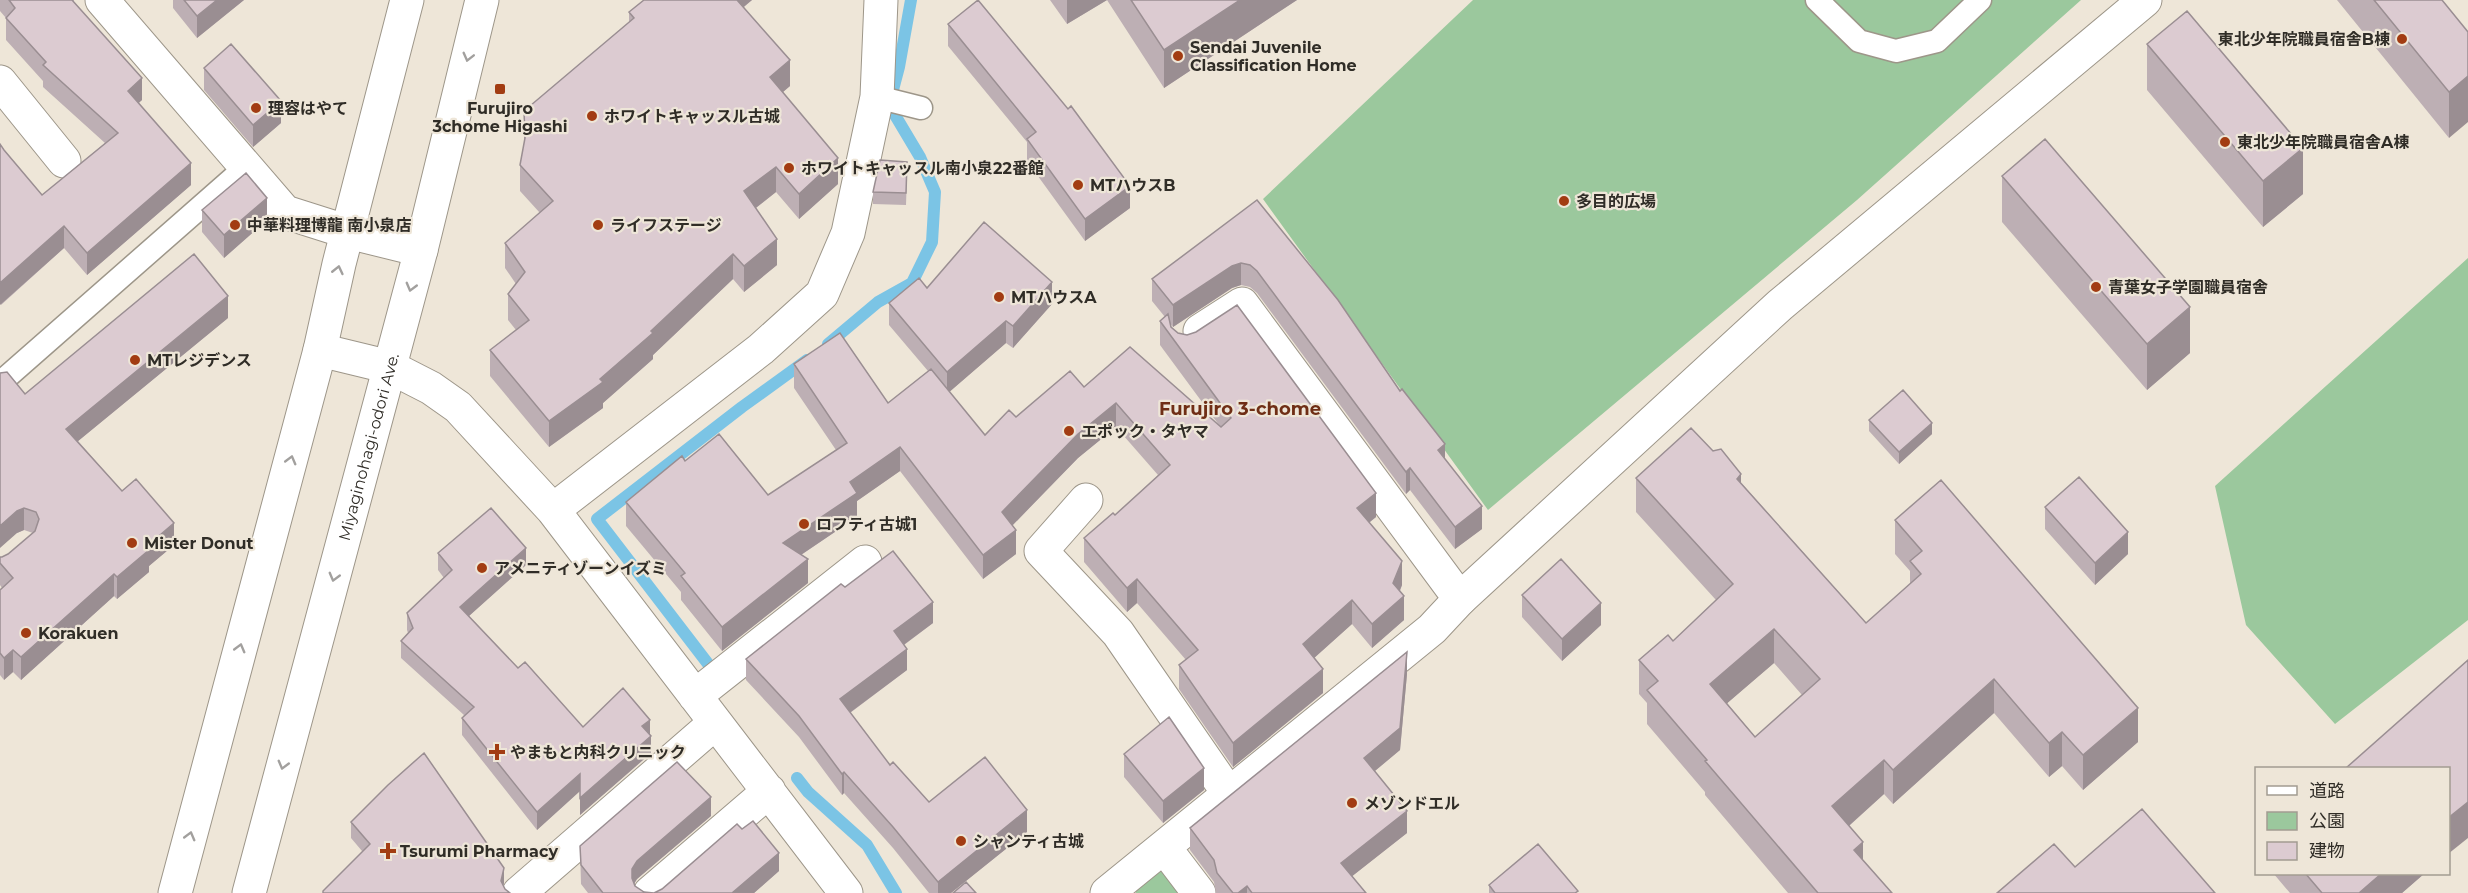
<svg xmlns="http://www.w3.org/2000/svg" width="2468" height="893" viewBox="0 0 2468 893" font-family="Montserrat,'Noto Sans JP',sans-serif">
<rect width="100%" height="100%" fill="#eee6d8"/>
<path fill="#9bc89d" d="M1473 0H2081L1857 200 1488 510 1263 199Z
M2468 258V620L2335 724 2246 625 2215 486Z
M1158 863 1183 893H1136L1133 888Z"/>
<g fill="none" stroke-linecap="round" stroke-linejoin="round">
<path stroke="#7bc4e5" stroke-width="12" d="M828 344 878 302 912 283 932 242 935 192 920 157 889 105 899 67 911 0
M712 669 597 519 742 407 807 360
M797 778 808 792 867 845 896 893"/>
<defs>
<path id="service" d="M1817 0 1859 41 1896 51 1937 41 1980 0
M877 97 921 108
M0 383 246 167"/>
<path id="minor" d="M102 0 285 212 348 232 421 250
M0 82 64 161
M320 350 390 367 431 388 458 407 553 510 846 893
M1086 500 1041 551 1118 633 1229 794
M553 510 761 349 822 294 848 233 877 97 881 0
M695 696 865 562
M1164 847 1199 893
M519 893 715 723
M650 893 769 791
M1107 893 1432 629 1460 599 1242 304 1200 331"/>
<g id="tertiary">
<path d="M1460 599 1780 305 2145 0"/>
<path d="M175 893 320 350 339 264 407 0"/>
<path id="s1" d="M249 893 421 250 482 0"/>
</g>
</defs>
<use href="#service" stroke="#9d9689" stroke-width="25"/>
<use href="#minor" stroke="#9d9689" stroke-width="35"/>
<use href="#tertiary" stroke="#9d9689" stroke-width="35"/>
<use href="#service" stroke="#fff" stroke-width="22"/>
<use href="#minor" stroke="#fff" stroke-width="33"/>
<use href="#tertiary" stroke="#fff" stroke-width="33"/>
</g>
<path fill="#bdafb4" fill-rule="evenodd" d="M0 0H74V2L142 100 138 103 191 185 87 275 64 248 1 305 4 150 42 195 105 143 43 87V81L6 40V18L0 11Z
M173 0H244L197 38 173 8Z
M644 0H752L744 7 790 86 783 92 838 184 799 219 776 192 756 208 777 265 744 292 733 279 653 355V359L603 403V408L549 447 490 376V350L516 330 508 320V294L516 284 505 268V243L540 213 520 191V165L524 143V111L629 22V12Z
M1050 0H1297L1164 88 1107 0 1067 24Z
M2337 0H2442L2468 32 2449 138Z
M948 24 1068 109 1130 208 1085 241 1027 161V142L948 46Z
M2147 44 2303 194 2263 227 2147 90Z
M204 68 281 123 253 147 204 90Z
M907 174 906 205 873 204V192Z
M2002 176 2190 353 2147 390 2002 222Z
M1257 200 1445 459 1482 529 1455 549 1410 490 1406 494 1257 293 1250 287 1241 285 1232 288 1173 327 1170 323 1171 327 1376 517 1369 523 1402 585 1400 591 1404 620 1372 648 1352 624 1314 658 1323 693 1233 767 1179 689V665L1186 660 1137 603 1127 612 1084 562V538L1115 515 1158 475 1116 427 1078 458 1012 526 1016 554 983 579 900 471 857 501V517L801 555 808 583 722 651 681 600V592L626 526V502L685 461 768 495 836 450 794 388V364L888 403 928 371 889 325V303L927 288 1052 304 1013 348 1006 343 949 392 985 435 1016 417 1084 387 1219 425 1160 345V321L1165 317 1152 301V279Z
M202 210 267 220 224 258 202 232Z
M228 318 78 441 122 491 174 545 149 566V572L117 599 114 596 21 680 13 672 4 680 0 675V590L2 588 0 585V557H2L8 554 33 533 24 530 17 533 25 394Z
M1869 420 1932 434 1899 464 1869 431Z
M1713 451 1866 623 1910 585V571L1895 554V520L2138 742 2083 790 2062 766 2049 777 1994 713 1893 804 1884 794 1849 826 1863 860 1892 893H1788L1705 795V792L1647 724V703L1639 694V660L1673 641 1716 600 1636 512V478ZM1774 663 1802 695 1755 737 1727 703Z
M2045 507 2128 554 2095 585 2045 529Z
M438 553 526 565 469 616 518 668 583 727 650 735 651 753 580 815V791L537 830 462 735V718L464 715 401 658V641L408 633 407 630V613L444 578 438 570Z
M845 587 933 623 904 645 907 670 850 713 890 765 929 802 1027 832 951 893H929L893 848 844 793 842 795 799 737 746 680V659Z
M1522 595 1601 625 1562 661 1522 617Z
M1407 674 1400 750 1375 771 1407 833 1352 876 1366 893H1216L1214 882 1190 850V828Z
M1124 754 1204 790 1163 823 1124 777Z
M711 816 637 879 634 884 635 886 644 892 654 893 779 871 754 893H588L581 884 580 846Z
M351 822 504 883 503 886 505 889 362 851 351 838Z
M2273 873H2425L2402 893H2290Z
M1489 885 1578 893H1489Z"/>
<path fill="#9a8e92" d="M217 0H244L197 38V16Z
M730 0H752L730 18Z
M1067 0H1107L1067 24Z
M1240 0H1297L1164 88V50Z
M790 60V86L770 103V77Z
M2468 76V122L2449 138V92Z
M142 78V100L128 113V91Z
M281 101V123L253 147V125Z
M2303 148V194L2263 227V181Z
M838 158V184L799 219V194Z
M191 163V185L87 275V253Z
M776 167V192L744 217V191Z
M1130 186V208L1085 241V219Z
M267 198V220L224 258V235Z
M64 226V248L0 305V283Z
M777 239V265L744 292V266Z
M733 254V279L653 355V359L603 403V408L549 447V421L600 379Z
M1241 263V285L1232 288 1173 327V305L1232 266Z
M1052 282V304L1013 348V326Z
M228 296V318L66 451V429Z
M2190 307V353L2147 390V344Z
M1006 321V343L947 394V372Z
M1116 403V427L1078 458 1002 536V512L1078 434Z
M1932 423V434L1899 464V452Z
M1445 444V466L1438 450Z
M900 447V471L857 501V517L783 567V543L850 482Z
M1410 468V490L1406 494V472Z
M1741 474V508L1737 479Z
M1376 493V517L1357 532V508Z
M1482 506V529L1455 549V527Z
M24 508V530L17 533 0 548V526L17 511Z
M174 523V545L149 566V572L117 599V577L146 547Z
M1016 530V554L983 579V555Z
M2128 532V554L2095 585V563Z
M526 548V565L460 624V607Z
M808 559V583L722 651V627Z
M1402 561V585L1394 604 1404 596V620L1372 648V624L1393 583Z
M114 574V596L21 680V657Z
M1137 579V603L1127 612V588Z
M1352 600V624L1303 668V644Z
M933 602V623L894 652V631Z
M1601 603V625L1562 661V639Z
M1774 629V663L1710 718V684Z
M907 649V670L840 720V699Z
M13 650V672L4 680V658Z
M1407 652V674L1400 750 1364 780V758Z
M1323 669V693L1233 767V743Z
M1994 679V713L1893 804V770Z
M2138 708V742L2083 790V755Z
M650 720V737L642 726Z
M2062 732V766L2049 777V743Z
M651 736V753L580 815V798Z
M1884 760V794L1832 841V806Z
M1204 768V790L1163 823V801Z
M844 772V793L842 795V774Z
M580 774V791L537 830V812Z
M711 797V816L637 879 632 887V869L637 861Z
M2468 802V838L2448 854V818Z
M1027 810V832L951 893H938V882Z
M1407 811V833L1341 885V863Z
M1863 842V876L1854 850Z
M779 853V871L754 893H732Z
M504 868V883L501 893V881Z
M2382 873H2425L2402 893H2359Z
M1247 886V893H1238Z"/>
<path fill="#dccbd1" stroke="#9a8e92" stroke-width="1.5" fill-rule="evenodd" d="M9 0H72L142 78 128 91 191 163 87 253 64 226 0 283V144L4 150 42 195 118 133 43 65 46 62 6 18 15 8Z
M184 0H217L197 16Z
M644 0H737L790 60 770 77 838 158 799 194 776 167 744 191 777 239 744 266 733 254 651 331 653 333 600 379 603 382 549 421 490 350 529 320 508 294 525 272 505 243 553 201 520 165 525 138 524 111 634 18 629 12Z
M978 0 1068 109 1071 106 1130 186 1085 219 1027 139 1036 132 948 24Z
M1131 0H1240L1164 50Z
M2374 0H2442L2468 32V76L2449 92Z
M2187 11 2303 148 2263 181 2147 44Z
M231 44 281 101 253 125 204 68Z
M2045 139 2190 307 2147 344 2002 176Z
M880 160 907 162 906 193 873 192Z
M246 173 267 198 224 235 202 210Z
M1257 200 1338 300 1400 391 1402 389 1445 444 1438 450 1482 506 1455 527 1410 468 1406 472 1257 271 1250 265 1241 263 1232 266 1173 305 1152 279Z
M984 222 1052 282 1013 326 1006 321 947 372 889 303 919 278 927 288Z
M194 254 228 296 66 429 122 491 136 479 174 523 146 547 149 550 117 577 114 574 21 657 13 650 4 658 0 653V590L13 578 0 563V557H2L8 554 35 531 39 519 36 512 24 508 17 511 0 526V373L7 372 25 394Z
M1237 305 1376 493 1357 508 1402 561 1393 583 1404 596 1372 624 1352 600 1303 644 1323 669 1233 743 1179 665 1198 650 1137 579 1127 588 1084 538 1113 513 1115 515 1170 465 1116 403 1078 434 1002 512 1016 530 983 555 900 447 850 482 857 493 783 543 808 559 722 627 681 576 685 573 626 502 682 456 685 461 719 434 768 495 847 443 794 364 840 333 888 403 931 369 985 435 1009 410 1016 417 1070 371 1084 387 1130 347 1221 427 1231 418 1160 321 1168 314 1171 327 1178 333 1187 335 1196 332Z
M1903 390 1932 423 1899 452 1869 420Z
M1691 428 1713 451 1721 449 1741 474 1737 479 1866 623 1921 574 1910 561 1922 551 1895 520 1941 480 2138 708 2083 755 2062 732 2049 743 1994 679 1893 770 1884 760 1832 806 1863 842 1854 850 1892 893H1818L1705 761 1707 760 1647 690 1658 681 1639 660 1668 635 1673 641 1733 584 1636 478ZM1774 629 1820 679 1755 737 1710 684Z
M2079 477 2128 532 2095 563 2045 507Z
M491 508 526 548 460 607 518 668 525 662 583 727 623 688 650 720 642 726 651 736 580 798V774L537 812 462 718 474 707 401 641 413 628 407 613 452 570 438 553Z
M893 551 933 602 894 631 907 649 840 699 890 765 893 762 929 802 985 757 1027 810 938 882 893 827 844 772 842 774 799 716 746 659 841 584 845 587Z
M1561 559 1601 603 1562 639 1522 595Z
M1407 652 1400 728 1364 758 1407 811 1341 863 1366 893H1252L1247 886 1238 893H1233L1217 873 1214 860 1190 828Z
M2468 660V802L2448 818V768H2346Z
M1169 717 1204 768 1163 801 1124 754Z
M424 753 504 868 501 881 505 889 510 893H323V891L370 844 351 822 388 785Z
M677 762 711 797 637 861 632 869V878L635 886 644 892 654 893 662 889 737 824 742 829 753 821 779 853 732 893H603L581 865 580 846Z
M2142 809 2215 893H1997L2054 844 2075 867Z
M1538 844 1578 891 1575 893H1495L1489 885Z
M2305 873H2382L2359 893H2322Z
M966 882 976 893H953Z"/>
<defs><path id="oneway-chevron" d="M-2-3.5L2.5 0L-2 3.5" fill="none" stroke-width="1.6" stroke-linecap="round" stroke-linejoin="round" transform="scale(1.5)"/></defs>
<g stroke="#a2a09e">
<use href="#oneway-chevron" transform="translate(468 57) rotate(104)"/>
<use href="#oneway-chevron" transform="translate(338 270) rotate(-77)"/>
<use href="#oneway-chevron" transform="translate(411 287) rotate(105)"/>
<use href="#oneway-chevron" transform="translate(291 460) rotate(-75)"/>
<use href="#oneway-chevron" transform="translate(334 577) rotate(105)"/>
<use href="#oneway-chevron" transform="translate(240 648) rotate(-75)"/>
<use href="#oneway-chevron" transform="translate(283 765) rotate(105)"/>
<use href="#oneway-chevron" transform="translate(190 836) rotate(-75)"/>
</g>
<g fill="#a23c12" stroke="#eee6d8" stroke-width="2">
<circle cx="2402" cy="39" r="6"/>
<circle cx="1178" cy="56" r="6"/>
<rect x="494" y="83" width="12" height="12" rx="3"/>
<circle cx="256" cy="108" r="6"/>
<circle cx="592" cy="116" r="6"/>
<circle cx="2225" cy="142" r="6"/>
<circle cx="789" cy="168" r="6"/>
<circle cx="1078" cy="185" r="6"/>
<circle cx="1564" cy="201" r="6"/>
<circle cx="235" cy="225" r="6"/>
<circle cx="598" cy="225" r="6"/>
<circle cx="2096" cy="287" r="6"/>
<circle cx="999" cy="297" r="6"/>
<circle cx="135" cy="360" r="6"/>
<circle cx="1069" cy="431" r="6"/>
<circle cx="804" cy="524" r="6"/>
<circle cx="132" cy="543" r="6"/>
<circle cx="482" cy="568" r="6"/>
<circle cx="26" cy="633" r="6"/>
<path d="M494 743h6v6h6v6h-6v6h-6v-6h-6v-6h6z"/>
<circle cx="1352" cy="803" r="6"/>
<circle cx="961" cy="841" r="6"/>
<path d="M385 842h6v6h6v6h-6v6h-6v-6h-6v-6h6z"/>
</g>
<g text-anchor="middle" dominant-baseline="central" stroke-width="4.5" stroke-linejoin="round" paint-order="stroke">
<g font-size="16" font-weight="bold" fill="#302d27" stroke="#eee6d8" text-anchor="start">
<text x="2390" y="39" text-anchor="end">東北少年院職員宿舎B棟</text>
<text x="1190" y="47">Sendai Juvenile<tspan x="1190" dy="18">Classification Home</tspan></text>
<text x="268" y="108">理容はやて</text>
<text x="500" y="108" text-anchor="middle">Furujiro<tspan x="500" dy="18">3chome Higashi</tspan></text>
<text x="604" y="116">ホワイトキャッスル古城</text>
<text x="2237" y="142">東北少年院職員宿舎A棟</text>
<text x="801" y="168">ホワイトキャッスル南小泉22番館</text>
<text x="1090" y="185">MTハウスB</text>
<text x="1576" y="201">多目的広場</text>
<text x="247" y="225">中華料理博龍 南小泉店</text>
<text x="610" y="225">ライフステージ</text>
<text x="2108" y="287">青葉女子学園職員宿舎</text>
<text x="1011" y="297">MTハウスA</text>
<text x="147" y="360">MTレジデンス</text>
<text x="1081" y="431">エポック・タヤマ</text>
<text x="816" y="524">ロフティ古城1</text>
<text x="144" y="543">Mister Donut</text>
<text x="494" y="568">アメニティゾーンイズミ</text>
<text x="38" y="633">Korakuen</text>
<text x="510" y="752">やまもと内科クリニック</text>
<text x="1364" y="803">メゾンドエル</text>
<text x="973" y="841">シャンティ古城</text>
<text x="400" y="851">Tsurumi Pharmacy</text>
</g>
<g font-size="16" fill="#302d27" stroke="#eee6d8">
<text stroke="none"><textPath href="#s1" startOffset="462">Miyaginohagi-odori Ave.</textPath></text>
</g>
<g font-size="18" font-weight="bold" fill="#6f2e15" stroke="#eee6d8">
<text x="1240" y="409">Furujiro 3-chome</text>
</g>
</g>
<rect x="2255" y="767" width="195" height="108" fill="#eee6d8" stroke="#a29c91" stroke-width="1.5"/>
<rect x="2267" y="786" width="30" height="9" fill="#ffffff" stroke="#a29c91" stroke-width="1.5"/>
<text x="2309" y="797" font-size="18" fill="#302d27">道路</text>
<rect x="2267" y="812" width="30" height="18" fill="#9bc89d" stroke="#a29c91" stroke-width="1.5"/>
<text x="2309" y="827" font-size="18" fill="#302d27">公園</text>
<rect x="2267" y="842" width="30" height="18" fill="#dccbd1" stroke="#a29c91" stroke-width="1.5"/>
<text x="2309" y="857" font-size="18" fill="#302d27">建物</text>
</svg>
